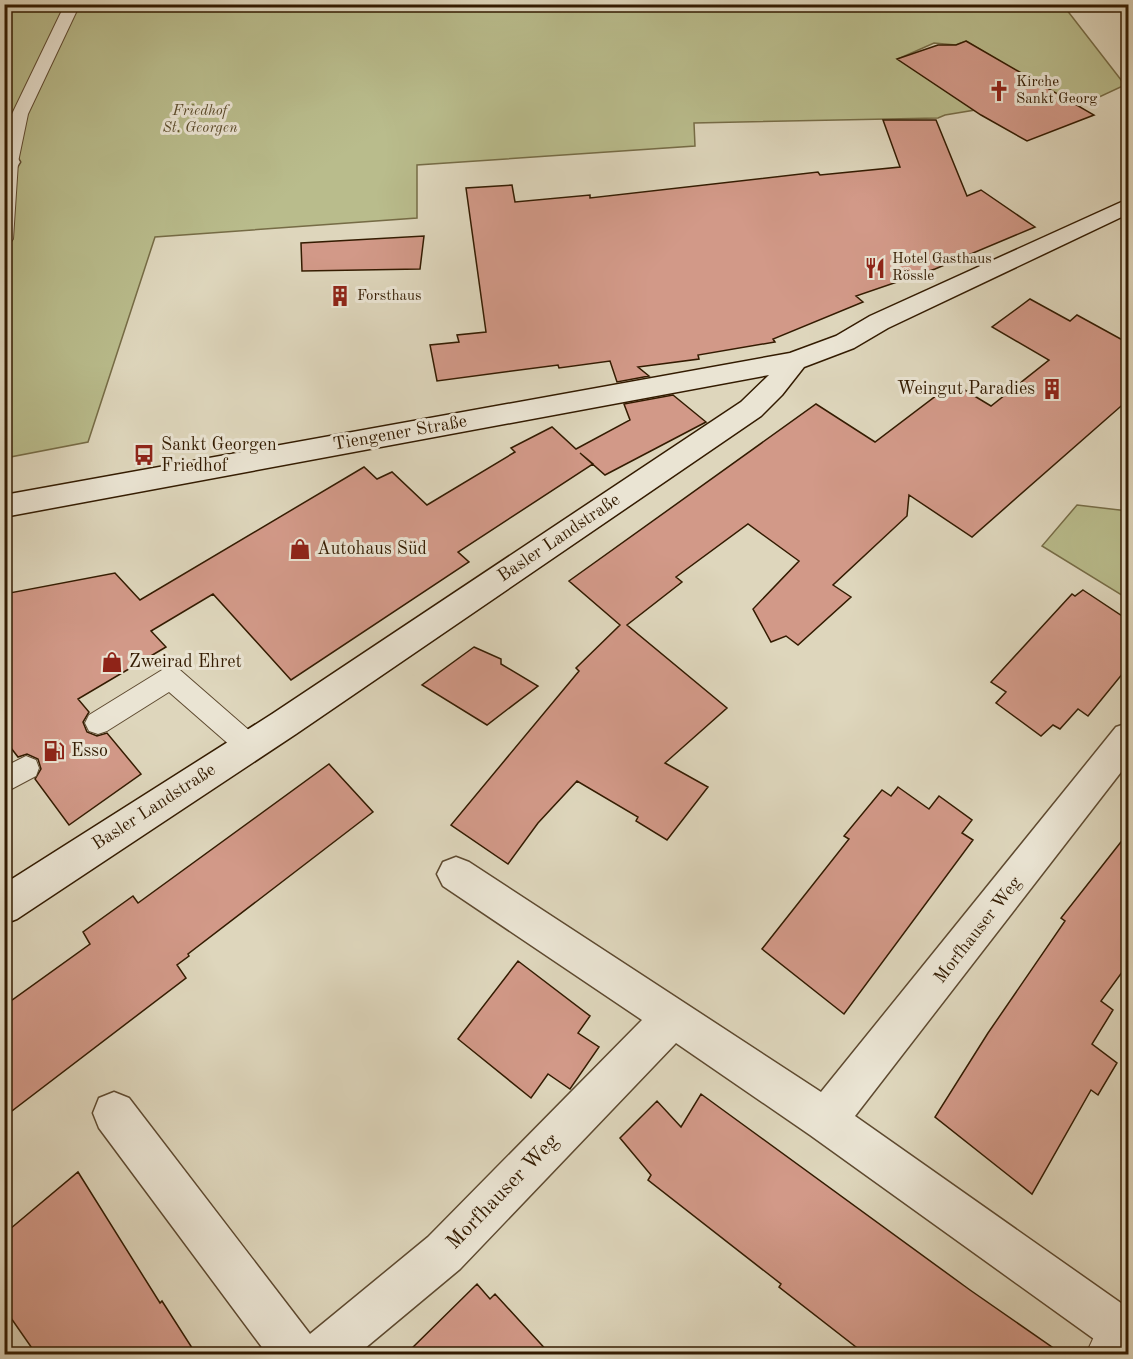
<svg xmlns="http://www.w3.org/2000/svg" width="1133" height="1359" viewBox="0 0 1133 1359" font-family="'Old Standard TT',serif">
<rect width="100%" height="100%" fill="#ded6bc"/>
<filter id="stains"><feTurbulence type="fractalNoise" baseFrequency=".00333" numOctaves="4"/><feColorMatrix values="0 0 0 0 .2 0 0 0 0 .09 0 0 0 0 .02 0 0 0 .5 -.17"/></filter>
<radialGradient id="worn" r=".72"><stop offset=".6" stop-color="#630" stop-opacity="0"/><stop offset="1" stop-color="#630" stop-opacity=".3"/></radialGradient>
<path fill="#b9bc8c" stroke="#766c46" stroke-width="1.5" d="M5 5H1063L1125 85 1080 106 1055 94 966 41 956 45 934 43 898 59 975 110 945 115 938 118 694 123 695 146 417 165V218L155 237 88 442 5 458Z
M1077 505 1128 511V599L1042 546Z"/>
<path fill="#d29988" stroke="#331b01" stroke-width="1.5" d="M966 41 1094 115 1027 141 981 115 897 59 938 45H956Z
M883 120H936L967 196 981 190 1035 227 935 269 856 296 863 302 773 339 775 342 698 355 699 359 638 367 649 376 617 382 610 361 559 368 558 365 437 381 430 345 459 342 457 335 486 332 466 188 512 185 515 202 590 195V198L818 172 820 175 900 167Z
M424 236 420 269 302 271 301 243Z
M1030 299 1070 321 1077 315 1128 343V400L972 537 909 495 907 516 833 585 851 597 798 645 786 636 771 642 753 609 799 561 748 524 676 577 682 582 627 625 727 708 665 763 708 787 667 840 636 821 638 817 577 781 538 823 508 864 451 825 579 671 576 668 620 625 569 581 816 404 875 442 953 383 991 406 1049 360 992 327Z
M673 395 706 422 605 475 580 453 593 464 458 552 469 562 291 680 213 594 151 631 166 647 78 699 89 712 83 722 87 732 97 736 107 733 141 774 69 825 35 779 41 769 38 759 27 754 18 757 4 739V594L115 573 140 600 364 467 377 479 392 472 427 505 515 452 511 448 552 427 576 449 630 420 624 404Z
M1083 590 1128 620V667L1088 716 1078 709 1060 729 1053 725 1041 736 996 703 1006 692 991 682 1072 594 1075 596Z
M474 647 501 659V664L538 686 487 725 422 685Z
M329 764 373 812 188 954 189 956 177 965 186 978 4 1117V1006L90 944 83 932 133 896 138 903Z
M898 787 929 809 939 796 972 820 962 833 973 840 844 1014 762 949 849 839 844 836 882 790 891 796Z
M1128 833V964L1101 1001 1113 1010 1092 1044 1117 1063 1098 1095 1091 1090 1032 1194 935 1117 988 1033 1065 921 1061 918Z
M518 961 590 1016 578 1033 599 1047 570 1089 548 1074 531 1098 458 1039Z
M701 1094 970 1290 1062 1354H865L779 1287 781 1284 648 1180 651 1175 620 1138 657 1101 681 1127Z
M78 1172 160 1303 162 1301 196 1354H36L4 1308V1234Z
M477 1284 490 1299 495 1294 550 1354H406Z"/>
<g fill="none" stroke-linecap="round" stroke-linejoin="round">
<defs>
<path id="lane" d="M65 4H80L28 114 18 162 13 239 10 243 4 244V145L12 114Z
M171 667 180 670 258 738 262 746 258 754 249 758 240 754 169 692 107 731 98 734 89 731 85 723 89 715 162 670Z
M26 756 36 760 39 768 36 776 4 793V767Z
M1117 1310 1128 1315V1343L1123 1354H1086L1104 1315Z"/>
<path id="street" d="M9 155 17 157 20 162 17 167 4 170V156Z
M1128 723V763L855 1116 1128 1308V1347L1117 1351 1101 1344 810 1135 676 1043 460 1269 358 1354H267L99 1128 93 1113 99 1098 114 1092 129 1098 310 1334 428 1237 642 1020 443 886 437 874 443 862 456 857 469 862 821 1092 1116 727Z"/>
<path id="secondary" d="M1128 199V214L888 328 854 348 804 367 782 395 761 416 296 734 17 919 4 924V884L272 714 741 402 769 375 4 517V495L790 353 836 336 870 316Z"/>
</defs>
<use href="#lane" stroke="#5e4a30" stroke-width="2"/>
<use href="#street" stroke="#5e4a30" stroke-width="3"/>
<use href="#secondary" stroke="#331b01" stroke-width="3"/>
<use href="#lane" fill="#eae4d3" fill-rule="evenodd"/>
<use href="#street" fill="#eae4d3" fill-rule="evenodd"/>
<use href="#secondary" fill="#eae4d3" fill-rule="evenodd"/>
</g>
<defs>
<symbol id="church-bare" viewBox="-9 -9 18 18"><path d="M-1.2-6h2.4v3.5h3.3v2.4h-3.3V6h-2.4V-.1h-3.3v-2.4h3.3Z" fill="#8f2418" stroke="#eae4d3" stroke-width="2.5" paint-order="stroke"/></symbol>
<symbol id="restaurant-bare" viewBox="-9 -9 18 18"><path d="M-5-6h1v4h1v-4h1v4h1v-4h1v5L-1.5 .5V6h-2V.5L-5-1ZM5-6V6H3V1.5H1.5Q1.5-4 5-6Z" fill="#8f2418" stroke="#eae4d3" stroke-width="2.5" paint-order="stroke"/></symbol>
<symbol id="building-bare" viewBox="-9 -9 18 18"><path d="M-4-6H4V6H1V3H-1V6H-4ZM-2.5-4.3h1.7v1.8h-1.7ZM.8-4.3h1.7v1.8H.8ZM-2.5-1h1.7V.8h-1.7ZM.8-1h1.7V.8H.8Z" fill="#8f2418" stroke="#eae4d3" stroke-width="2.5" paint-order="stroke"/></symbol>
<symbol id="bus-bare" viewBox="-9 -9 18 18"><path d="M-5-6H5V4H4V6H2V4H-2V6H-4V4H-5ZM-3.5-4V0h7V-4ZM-3.5 1.2v1.5H-2V1.2ZM2 1.2v1.5H3.5V1.2Z" fill="#8f2418" stroke="#eae4d3" stroke-width="2.5" paint-order="stroke"/></symbol>
<symbol id="shop-bare" viewBox="-9 -9 18 18"><path d="M-5-2.5h2.3a2.7 3.5 0 0 1 5.4 0H5L5.5 6h-11ZM-1.5-2.5h3a1.5 2.3 0 0 0-3 0Z" fill="#8f2418" stroke="#eae4d3" stroke-width="2.5" paint-order="stroke"/></symbol>
<symbol id="fuel-bare" viewBox="-9 -9 18 18"><path d="M-5.5-6h7V0h2V4h1.3V-2.5L3-4.5l.8-.8L6-3V5H2.5V1h-1V6h-7ZM-4.2-4.7v3.2H.2V-4.7Z" fill="#8f2418" stroke="#eae4d3" stroke-width="2.5" paint-order="stroke"/></symbol>
</defs>
<g fill-rule="evenodd">
<use href="#church-bare" x="984" y="76" width="30" height="30"/>
<use href="#restaurant-bare" x="860" y="253" width="30" height="30"/>
<use href="#building-bare" x="325" y="281" width="30" height="30"/>
<use href="#building-bare" x="1037" y="374" width="30" height="30"/>
<use href="#bus-bare" x="129" y="440" width="30" height="30"/>
<use href="#shop-bare" x="285" y="534" width="30" height="30"/>
<use href="#shop-bare" x="97" y="647" width="30" height="30"/>
<use href="#fuel-bare" x="39" y="736" width="30" height="30"/>
</g>
<g text-anchor="middle" dominant-baseline="central" stroke-width="6" stroke-linejoin="round" paint-order="stroke">
<g font-size="15" fill="#331b01" stroke="#eae4d3" text-anchor="start">
<text x="1016" y="82">Kirche<tspan x="1016" dy="17">Sankt Georg</tspan></text>
<text x="892" y="259">Hotel Gasthaus<tspan x="892" dy="17">Rössle</tspan></text>
<text x="357" y="296">Forsthaus</text>
</g>
<g font-size="15" font-style="italic" fill="#5b4b2b" stroke="#eae4d3">
<text x="200" y="111">Friedhof<tspan x="200" dy="17">St. Georgen</tspan></text>
</g>
<g font-size="18" fill="#331b01" stroke="#eae4d3" text-anchor="start">
<text x="1035" y="389" text-anchor="end">Weingut Paradies</text>
<text x="161" y="445">Sankt Georgen<tspan x="161" dy="21">Friedhof</tspan></text>
<text x="317" y="549">Autohaus Süd</text>
<text x="129" y="662">Zweirad Ehret</text>
<text x="71" y="751">Esso</text>
</g>
<g font-size="18" fill="#331b01" stroke="#eae4d3">
<text transform="translate(400 433) rotate(-10)">Tiengener Straße</text>
<text transform="translate(559 538) rotate(-34)">Basler Landstraße</text>
<text transform="translate(154 807) rotate(-33)">Basler Landstraße</text>
<text transform="translate(978 930) rotate(-52)">Morfhauser Weg</text>
</g>
<g font-size="21" fill="#331b01" stroke="#eae4d3">
<text transform="translate(503 1192) rotate(-46)">Morfhauser Weg</text>
</g>
</g>
<rect width="1133" height="1359" fill="none" stroke="#ded6bc" stroke-width="24"/>
<rect x="6" y="6" width="1121" height="1347" fill="none" stroke="#331b01" stroke-width="3"/>
<rect x="12" y="12" width="1109" height="1335" fill="none" stroke="#331b01" stroke-width="1.5"/>
<rect width="100%" height="100%" filter="url(#stains)"/>
<rect width="100%" height="100%" fill="url(#worn)"/>
</svg>
